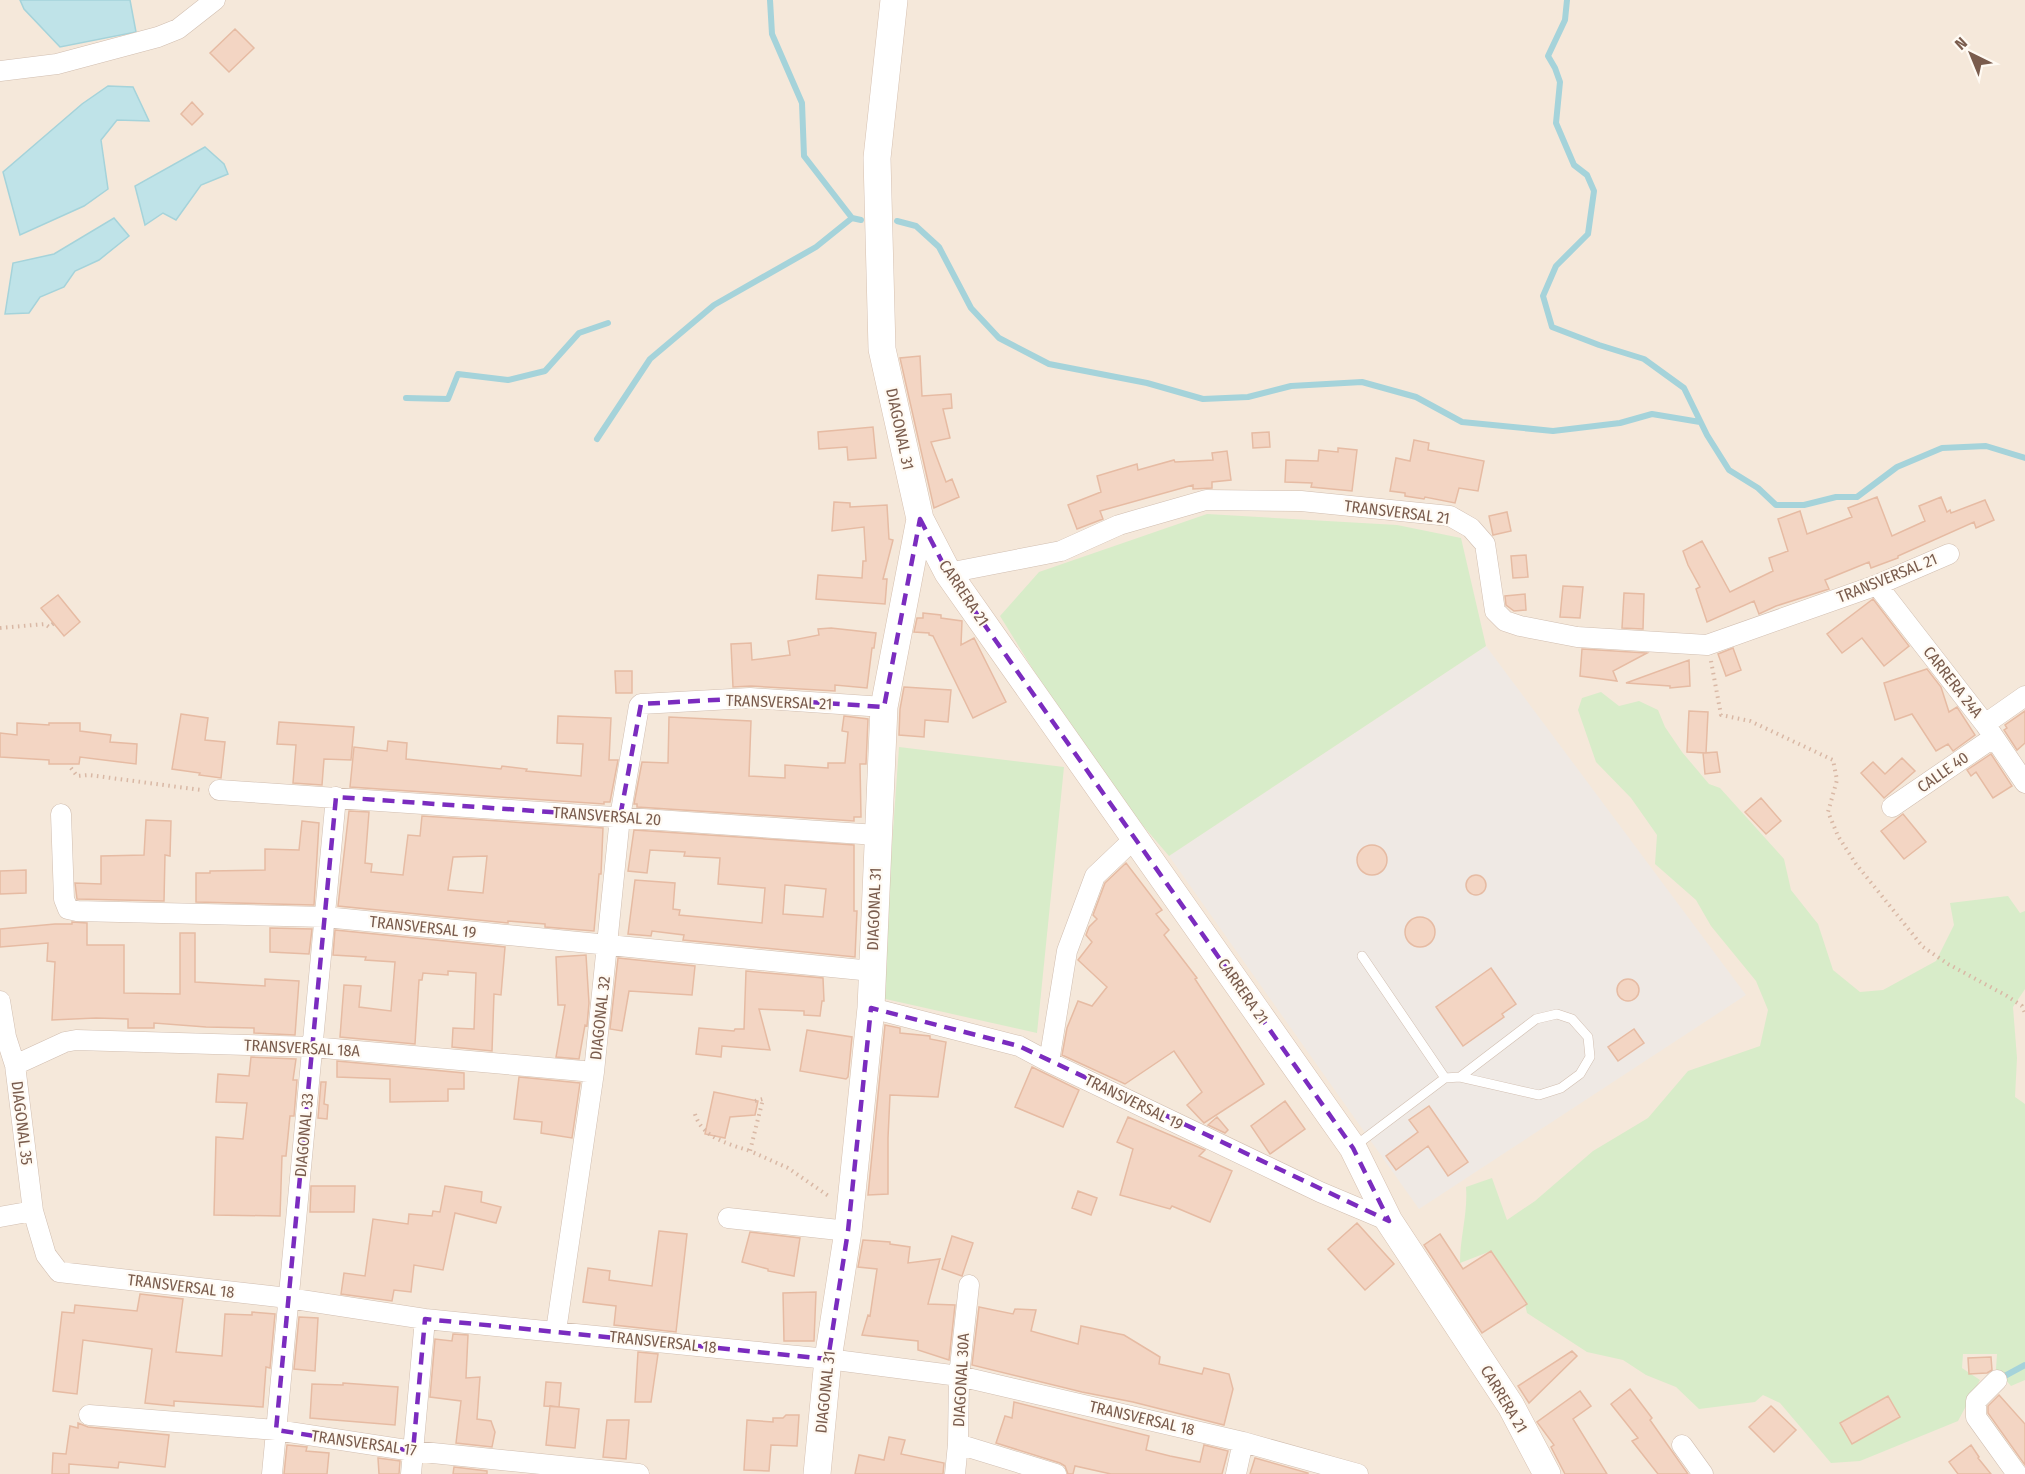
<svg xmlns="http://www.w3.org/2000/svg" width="2025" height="1474" viewBox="0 0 2025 1474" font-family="'Fira Sans Condensed',sans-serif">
<rect width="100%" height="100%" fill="#fdf6ec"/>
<path fill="#f5e8da" d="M0 0H2025V1474H0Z"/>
<path fill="#efe9e4" d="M1486 646 1746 995 1419 1209 1169 856Z"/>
<path fill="#d8ecc9" d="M1207 514 1397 525 1461 538 1486 646 1169 856 1121 800 1034 671 1000 616 1039 572Z
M1601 692 1619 706 1639 701 1658 710 1665 727 1682 752 1709 784 1720 788 1784 859 1791 890 1818 924 1833 970 1860 992 1883 990 1936 961 1954 925 1950 903 2008 896 2020 913 2025 911V989L2013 1007 2017 1058 2015 1097 2025 1104V1380L2011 1386 1996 1369 1997 1354H1963L1962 1368 1980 1380 1958 1421 1860 1461 1831 1463 1780 1403 1763 1395 1755 1402 1699 1409 1676 1387 1646 1375 1623 1360 1587 1352 1527 1313 1524 1300 1491 1251 1460 1263C1460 1237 1468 1213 1466 1187L1492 1178 1507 1220 1535 1201 1593 1151 1648 1118 1688 1071 1760 1046 1768 1010 1756 981 1711 926 1696 900 1655 864 1657 835 1631 798 1596 762 1578 710 1582 698Z
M899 747 1064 767 1037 1033 881 998Z"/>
<path fill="#bfe3e8" stroke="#a5d3da" stroke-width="1.5" d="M20 0H130L136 32 60 47 24 9Z
M108 86 133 87 149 121 117 120 101 140 108 189 84 206 20 235 3 172 82 104Z
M205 147 224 164 228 174 201 185 176 220 163 213 145 225 135 186Z
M114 218 129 236 99 260 75 271 64 287 40 297 29 313 5 314 13 263 54 254Z"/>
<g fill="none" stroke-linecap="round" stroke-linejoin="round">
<path stroke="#a5d3da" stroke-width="6" d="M770 0 772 34 802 103 804 156 852 218 861 220
M1567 0 1565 20 1548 56 1555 68 1560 82 1556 123 1574 165 1587 175 1594 191 1588 234 1556 266 1543 296 1552 327 1599 345 1644 359 1684 388 1707 435 1729 470 1758 488 1776 505H1804L1836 497H1857L1897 467 1942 448 1986 446 2025 458
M897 221 916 226 939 247 971 308 999 338 1049 364 1147 383 1203 399 1248 397 1291 386 1362 382 1416 397 1462 422 1553 431 1620 423 1652 414 1700 422
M406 398 448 399 458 374 508 380 545 371 579 333 608 323
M597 439 650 359 714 305 816 247 852 218
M2001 1378 2025 1365"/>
</g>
<path fill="#f3d5c3" stroke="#e6bba3" stroke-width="1.5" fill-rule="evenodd" d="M235 29 254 48 229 72 210 53Z
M192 102 203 114 192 125 181 114Z
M920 356 922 396 951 394 952 408 943 409 950 438 931 442 946 482 952 479 959 497 934 508 900 358Z
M873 427 876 458 848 460 847 447 819 449 818 432Z
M1269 432 1270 447 1253 448 1252 433Z
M1414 440 1429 443 1428 450 1484 461 1478 491 1459 488 1455 503 1425 497 1424 499 1405 496V493L1390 491 1396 458 1410 461Z
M1338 448 1357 450 1352 491 1311 487 1312 483 1285 482 1286 460 1318 461 1319 450 1338 452Z
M1227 451 1231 480 1212 482V488L1193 489V485L1100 511 1103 519 1077 529 1068 505 1101 492 1097 476 1137 464 1138 470 1174 460 1175 462 1213 460 1212 453Z
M1877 497 1892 536 1925 521 1919 506 1941 497 1947 512 1950 510 1951 513 1985 500 1994 520 1976 528 1974 522 1898 556V558L1871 568 1869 562 1825 580 1829 589 1776 606 1759 614 1754 601 1707 622 1696 589 1700 587 1688 565 1683 551 1702 541 1730 592 1773 571 1769 558 1788 551 1778 519 1800 511 1807 534 1852 517 1848 508Z
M834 502 850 503V507L887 505 889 539 893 540 883 579H887L885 604 816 599 818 575 862 578 863 561H866L864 527 832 531Z
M1507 512 1511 531 1493 535 1489 516Z
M1526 555 1528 577 1513 578 1511 556Z
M1563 586 1583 587 1580 618 1560 617Z
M1624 593 1644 594 1643 629 1622 628Z
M1525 594 1526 610 1514 611 1506 605 1505 596Z
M58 595 80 622 64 636 41 608Z
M1873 599 1909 646 1884 666 1862 638 1842 653 1827 634Z
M923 613 941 615V618L962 621 961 645 974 638 1006 702 973 718 933 636 929 635V633L914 632 917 618H923Z
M831 628 876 633 874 648H872L867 688 835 685V691L751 686 733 687 731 644 751 643 752 660 790 655 788 641 819 635 818 629Z
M1733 648 1741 670 1726 676 1718 654Z
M1582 649 1647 653 1613 671 1617 681 1580 676Z
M1689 660 1690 686 1670 688V686L1626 683Z
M1927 669 1941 687 1949 712 1957 707 1975 735 1953 751 1948 744 1936 751 1912 714 1895 720 1884 683Z
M615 671H632V693H616Z
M904 687 951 690 948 722 925 720 924 737 899 735 900 709Z
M1689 711 1708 712 1706 753 1687 752Z
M2025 711V743L2017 750 2004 730 2007 728 2005 725Z
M181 714 208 718 205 740 225 742 221 778 199 775 200 773 172 769Z
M558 716 611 718 609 760H618L610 802H604V804L350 787 354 747 387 751 388 741 407 743 406 759 501 769 502 766 527 769 526 771 581 776 583 744 557 743Z
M844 716 868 719 866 764H860L861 817H854V821L637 807V804H634L642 762 668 763 669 717 751 721 749 776 785 778V765L828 768V763H845L848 732 842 731Z
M279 722 354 727 351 760 324 759 322 785 293 783 296 745 277 744Z
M17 723 49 725V723H80V731L111 735 110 742 137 744 136 764 80 757 79 764H49V760L0 757V733L17 735Z
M1717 752 1720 772 1705 774 1703 753Z
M1991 754 2012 786 1993 798 1976 772 1971 776 1967 770Z
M1902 758 1915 771 1884 798 1861 773 1873 762 1885 774Z
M1761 798 1781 821 1766 834 1745 812Z
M349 811 369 812 365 863 372 864 371 872 403 875 408 835 420 836 422 816 603 828 601 874H599L594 931 545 927V924L508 921V923L338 906ZM487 856 483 893 448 890 453 857Z
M1903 814 1926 842 1904 859 1881 831Z
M146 820 171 821 170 856 165 855 164 901 77 899 75 883 101 884V856L144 855Z
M302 821 319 823 314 905 196 902V873H210V871L265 870V849L299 850Z
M634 830 854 845V911H857L855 957 683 940 684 935 652 931 651 936 628 934 635 880 675 883 673 909 680 910 679 915 762 923 765 888 718 884 720 858 684 856 685 852 650 850 647 873 628 871ZM785 885 826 889 823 917 783 914Z
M1357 860a15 15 0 1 1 30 0a15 15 0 1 1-30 0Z
M1126 863 1162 910 1156 914 1169 930 1164 935 1197 978 1195 979 1264 1084 1204 1123 1187 1105 1202 1092 1174 1051 1125 1084 1062 1055 1067 1028 1078 1001 1092 1006 1107 987 1078 960 1092 942 1086 935 1089 927 1097 919 1093 915 1105 883Z
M26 870V893L0 894V871Z
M1466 885a10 10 0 1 1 20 0a10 10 0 1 1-20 0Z
M1405 932a15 15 0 1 1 30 0a15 15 0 1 1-30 0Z
M72 922 87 923V945H124V993L180 994V933H195V982L265 986V979L299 981 295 1035 254 1033V1028L206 1027 154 1023V1028H128V1019L96 1018 52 1020 55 962 47 961 48 943 0 947V929L55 924H72Z
M270 928 312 929 309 954 270 952Z
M335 930 505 947 501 995 494 994 492 1051 452 1047 453 1028 474 1029 476 973 448 971V975L423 973 422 980H419L415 1044 340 1037 344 985 361 986 359 1007 391 1011 395 962 365 960 366 957 333 955Z
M586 955 589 1003 587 1026 585 1025 579 1059 556 1057 565 1005H558L556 957Z
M618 958 695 966 692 995 629 991 622 1031 610 1029Z
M1491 968 1516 1004 1502 1014 1504 1017 1463 1046 1436 1007Z
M746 971 823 978 824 1001H822L820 1016 804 1015V1011L759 1009 770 1050 722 1046 721 1057 696 1054 699 1028 734 1031 735 1029H744Z
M1617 990a11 11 0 1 1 22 0a11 11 0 1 1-22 0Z
M885 1025 900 1028V1033L930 1036V1039L946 1042 938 1097 890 1095 888 1138V1194L868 1195Z
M1634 1029 1644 1043 1618 1061 1608 1047Z
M807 1030 852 1037 848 1077 846 1079 800 1071Z
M251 1057 296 1059 293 1080H297L294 1116H290L286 1156H282L280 1216 214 1215 216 1137 243 1139 247 1103 216 1102 218 1074 249 1076Z
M337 1061 464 1073V1089H448V1101L390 1102V1079L337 1077Z
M1032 1067 1079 1090 1063 1127 1015 1107Z
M519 1077 580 1083 572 1138 541 1133 542 1122 514 1119Z
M321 1082H326L324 1104 328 1105 327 1119 318 1118Z
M714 1092 758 1101 755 1115 730 1117 725 1138 705 1134Z
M1285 1101 1305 1129 1270 1154 1251 1126Z
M1429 1106 1468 1162 1448 1176 1428 1146 1396 1170 1386 1156 1418 1132 1409 1120Z
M1128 1117 1205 1150 1199 1156 1232 1171 1210 1222 1172 1206 1170 1209 1120 1195 1133 1149 1117 1142Z
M1217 1117 1228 1130 1225 1133 1208 1125Z
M311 1186H355L354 1212H310Z
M445 1186 482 1192 481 1202 501 1207 496 1223 455 1213 443 1270 414 1265 411 1292 394 1290 392 1301 341 1294 344 1273 365 1276 373 1219 408 1224 409 1214 432 1216 433 1211 440 1212Z
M1078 1191 1097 1198 1091 1215 1072 1208Z
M1357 1223 1394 1264 1365 1290 1328 1249Z
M659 1231 687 1234 676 1332 614 1325 616 1306 583 1302 588 1268 610 1271 609 1280 652 1286Z
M750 1232 800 1238 794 1276 768 1271V1269L742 1262Z
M1440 1234 1463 1269 1491 1251 1527 1304 1482 1333 1424 1245Z
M952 1236 973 1243 962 1276 942 1269Z
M863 1240 890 1242V1244L910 1247 908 1263 940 1259 928 1304 955 1305 949 1360 918 1350V1341L862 1335 868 1315 870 1316 877 1269 858 1267Z
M816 1292 814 1341H784L783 1293Z
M140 1294 183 1299 176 1352 222 1356 225 1314 252 1315V1312L275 1314 270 1368 266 1367 263 1407 174 1401V1406L145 1403 152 1349 83 1340 77 1394 53 1391 62 1312 74 1313 75 1305 137 1311Z
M979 1307 1013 1314 1015 1309 1036 1310 1031 1331 1078 1344 1081 1326 1124 1335 1160 1357 1159 1364 1202 1374 1204 1368 1229 1374 1233 1389 1224 1425 1133 1402 1082 1392 972 1365Z
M299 1317 318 1318 315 1371 294 1369Z
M453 1334 468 1335 466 1378 480 1377 477 1419 491 1421 495 1432 492 1447 456 1443 461 1401 430 1397 435 1339 452 1341Z
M1572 1351 1577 1356 1529 1403 1518 1386Z
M638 1352 658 1354 651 1402H635Z
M1991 1357 1992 1370 1987 1373 1969 1374 1968 1358Z
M546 1382 561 1383 559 1407 544 1406Z
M343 1383 398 1387 395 1425 310 1418 312 1384 343 1385Z
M1630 1389 1652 1418 1650 1420 1688 1474H1658L1632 1441 1638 1438 1611 1404Z
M1580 1391 1591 1406 1573 1419 1607 1474H1565L1551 1447 1554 1445 1537 1422Z
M1999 1395 2025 1424V1465L1988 1413V1406Z
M1888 1396 1900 1417 1852 1444 1840 1423Z
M1014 1402 1149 1436 1146 1450 1170 1456 1200 1462 1204 1445 1228 1451 1222 1474H1111L1075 1466 1073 1474H1068L1065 1466 1060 1463 996 1443 1005 1416 1012 1418Z
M550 1406 579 1409 575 1448 546 1445Z
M1771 1406 1796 1430 1774 1452 1749 1427Z
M786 1415H799L797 1446 771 1445 769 1471 744 1470 747 1420 773 1422V1418H783Z
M607 1420H629L626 1459 603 1457Z
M78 1423 88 1427 169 1435 165 1467 119 1462 118 1468 69 1464V1474H52L53 1453 66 1454 70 1426 78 1428Z
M889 1437 905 1440 901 1454 944 1463 943 1474H855L859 1455 884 1460Z
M287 1445 307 1447 306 1451 329 1453 327 1474H284Z
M1971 1445 1979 1457 1978 1458 1991 1474H1958L1949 1462Z
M378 1458 400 1461 399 1474H379Z
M1255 1458 1308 1473V1474H1250Z
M454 1467 487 1471V1474H453Z"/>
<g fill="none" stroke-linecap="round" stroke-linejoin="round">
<defs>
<path id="lane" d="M1362 956 1445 1078
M1355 1146 1445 1078 1460 1077 1539 1095 1561 1088 1580 1074 1590 1057 1588 1037 1572 1019 1557 1014 1536 1019 1460 1077"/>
<path id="street" d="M0 71 57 64 158 37 178 29 215 0
M948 573 1061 551 1119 525 1206 500 1301 501 1450 516 1471 528 1485 544 1495 611 1505 621 1520 626 1577 637 1707 645 1877 585 1949 554
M1877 585 1985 724 2025 783
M1985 724 2025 696
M219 790 877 835
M1892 807 1987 742 1992 734
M61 814 64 899 68 909 77 911 325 917 872 971
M0 1001 6 1037 15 1065 33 1211
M871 1008 1019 1046 1049 1062 1320 1192 1389 1221
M1049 1062 1067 951 1095 876 1135 838
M15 1065 65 1042 76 1040 312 1047 594 1072
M0 1217 33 1211 46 1255 59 1272 288 1298 425 1319 828 1359 959 1376 1243 1442 1358 1474
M728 1218 848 1231
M556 1331 594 1072 620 817 639 706 641 704 750 698 884 707
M1997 1380 1976 1401V1417L2017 1474
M89 1415 276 1430 413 1451 639 1474
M958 1444 1056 1474
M1682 1445 1703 1474
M272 1474 336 797
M411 1474 425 1319
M955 1474 958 1444 959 1376 969 1285
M1236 1474 1243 1442"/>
<path id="secondary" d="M920 519 948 573 1353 1148 1389 1221 1511 1406 1547 1474
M817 1474 828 1359 848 1231 871 1008 884 707 920 519 882 349 877 158 894 0"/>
</defs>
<use href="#lane" stroke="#d1beb0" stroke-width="10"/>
<use href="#street" stroke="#d1beb0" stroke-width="21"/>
<use href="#secondary" stroke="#d6c0b0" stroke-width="28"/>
<path stroke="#d9b8a5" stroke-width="4" stroke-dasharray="1.5 4.5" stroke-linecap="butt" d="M0 628 45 624 49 627 54 623
M1711 661 1721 715 1750 721 1833 760 1837 780 1828 812 1838 836 1856 864 1923 947 1948 964 2007 996 2022 1006 2025 1013
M71 768 77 776 89 775 201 790
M755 1101 763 1099 750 1151 788 1168 830 1197
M695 1114C702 1138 729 1144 750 1151"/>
<use href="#lane" stroke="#fff" stroke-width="9"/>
<use href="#street" stroke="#fff" stroke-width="20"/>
<use href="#secondary" stroke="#fff" stroke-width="27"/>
</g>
<path fill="none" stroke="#7b2cbf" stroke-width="4.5" stroke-dasharray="12 8" stroke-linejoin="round" d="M920 519 948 573 1353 1148 1389 1221 1019 1046 871 1008 848 1231 828 1359 425 1319 413 1451 276 1430 336 797 620 817 641 704 750 698 884 707Z"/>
<g text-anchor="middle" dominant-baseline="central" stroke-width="4.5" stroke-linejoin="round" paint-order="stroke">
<g font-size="16" fill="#7a5c4d" stroke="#fffaf3">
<text transform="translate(900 429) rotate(78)">DIAGONAL 31</text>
<text transform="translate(1397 512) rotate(7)">TRANSVERSAL 21</text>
<text transform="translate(1887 578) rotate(-22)">TRANSVERSAL 21</text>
<text transform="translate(964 593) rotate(56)">CARRERA 21</text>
<text transform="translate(1953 682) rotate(52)">CARRERA 24A</text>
<text transform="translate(779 702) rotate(2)">TRANSVERSAL 21</text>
<text transform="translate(1943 772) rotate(-35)">CALLE 40</text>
<text transform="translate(607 816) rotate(4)">TRANSVERSAL 20</text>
<text transform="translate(874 909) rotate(-88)">DIAGONAL 31</text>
<text transform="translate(423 927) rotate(6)">TRANSVERSAL 19</text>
<text transform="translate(1243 991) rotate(55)">CARRERA 21</text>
<text transform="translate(600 1018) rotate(-84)">DIAGONAL 32</text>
<text transform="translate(302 1048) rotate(3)">TRANSVERSAL 18A</text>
<text transform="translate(1134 1102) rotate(26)">TRANSVERSAL 19</text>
<text transform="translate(22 1123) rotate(83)">DIAGONAL 35</text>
<text transform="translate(304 1135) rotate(-85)">DIAGONAL 33</text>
<text transform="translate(181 1286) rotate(7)">TRANSVERSAL 18</text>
<text transform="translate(663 1342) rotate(6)">TRANSVERSAL 18</text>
<text transform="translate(961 1380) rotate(-87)">DIAGONAL 30A</text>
<text transform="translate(825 1392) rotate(-84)">DIAGONAL 31</text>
<text transform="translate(1504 1399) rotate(59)">CARRERA 21</text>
<text transform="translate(1142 1418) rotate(13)">TRANSVERSAL 18</text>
<text transform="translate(364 1443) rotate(8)">TRANSVERSAL 17</text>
</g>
</g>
<g transform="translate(1971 54) rotate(317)" stroke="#fffaf3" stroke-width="4.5" paint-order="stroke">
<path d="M0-4.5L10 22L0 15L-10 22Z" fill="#7a5c4d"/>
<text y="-9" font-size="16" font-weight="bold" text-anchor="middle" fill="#7a5c4d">N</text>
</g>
</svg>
